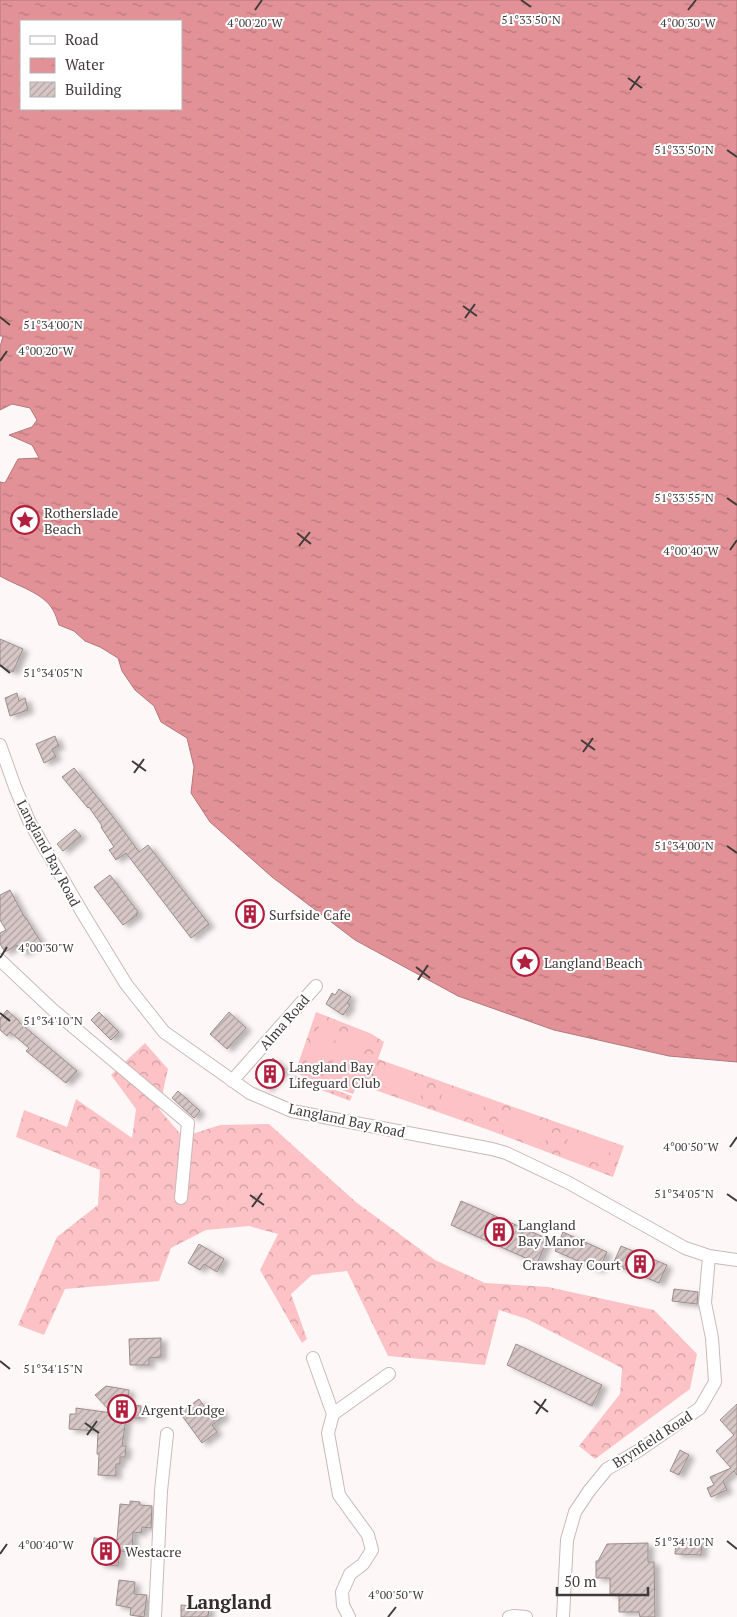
<svg xmlns="http://www.w3.org/2000/svg" width="737" height="1617" viewBox="0 0 737 1617" font-family="'PT Serif',serif">
<defs>
<pattern id="grass-dots" width="8" height="8" patternUnits="userSpaceOnUse" patternTransform="scale(1.25)"><rect width="8" height="8" fill="#fdc2c5"/><path d="M2 2h.1M6 6h.1" fill="none" stroke="#ce9fa1" stroke-width="1.8" stroke-linecap="round"/></pattern>
<pattern id="forest-crowns" width="20" height="18" patternUnits="userSpaceOnUse" patternTransform="scale(1.25)"><rect width="20" height="18" fill="#fdc2c5"/><path d="M2 6a3 3 0 1 1 6 0M12 15a3 3 0 1 1 6 0" fill="none" stroke="#ce9fa1"/></pattern>
<pattern id="water-ripples" width="26" height="14" patternUnits="userSpaceOnUse" patternTransform="scale(1.25)"><rect width="26" height="14" fill="#e29296"/><path d="M2 4q2-2 4 0t4 0M15 11q2-2 4 0t4 0" fill="none" stroke="#b9787c"/></pattern>
<pattern id="building-hatch" width="6" height="6" patternUnits="userSpaceOnUse" patternTransform="scale(1.25)"><rect width="6" height="6" fill="#d6c6c6"/><path d="M-1 1l2-2M0 6l6-6M5 7l2-2" fill="none" stroke="#afa2a2"/></pattern>
<filter id="shadow"><feDropShadow dx="5.5" dy="3" stdDeviation="2.5" flood-color="#0004"/></filter>
</defs>
<rect width="100%" height="100%" fill="#fef7f7"/>
<path fill="url(#grass-dots)" d="M294 1075 352 1096 350 1101 293 1079Z"/>
<path fill="url(#forest-crowns)" d="M316 1012 372 1034 384 1042 378 1059 624 1146 613 1177 486 1129 358 1084 353 1094 295 1073Z
M145 1043 168 1069 159 1109 183 1137 220 1125 269 1124 357 1203 435 1260 485 1283 548 1287 654 1310 697 1354 690 1389 595 1459 579 1446 620 1394 622 1368 527 1319 499 1310 485 1365 388 1356 347 1271 312 1275 291 1294 307 1339 302 1343 260 1270 278 1234 249 1226 206 1230 171 1248 159 1281 65 1289 44 1335 18 1325 57 1237 98 1205 100 1170 16 1137 24 1110 67 1127 76 1099 132 1138 136 1109 111 1075Z"/>
<path fill="#fdc2c5" d="M320 1024 338 1030 324 1072 305 1065Z
M344 1032 363 1039 348 1081 329 1074Z
M386 1066 427 1081 419 1100 379 1085Z
M445 1087 486 1101 479 1121 438 1107Z
M511 1110 551 1124 544 1145 503 1130Z
M571 1131 612 1145 604 1166 564 1151Z"/>
<path fill="url(#water-ripples)" stroke="#b2787b" fill-rule="evenodd" d="M0 0H737V1062L669 1056 554 1030 458 996 355 940 272 877 210 822 191 793 194 767 187 738 161 722 154 706 135 690 122 671 118 658 100 647 85 641 74 631 59 625C57 620 56 615 53 610 44 593 17 586 0 576V482L5 483 18 459 39 458 32 445 9 435 32 427 37 420 30 408 12 404 0 410V347L3 336H0ZM21 21H181V109H21Z"/>
<path fill="url(#building-hatch)" stroke="#9d8e8e" filter="url(#shadow)" d="M0 639 23 649 13 672 0 666Z
M17 693 19 701 25 698 28 710 10 716 5 698Z
M55 736 59 746 52 749 56 757 44 763 36 744Z
M74 768 114 818 139 852 148 845 209 924 191 938 126 853 116 860 109 850 114 847 101 827 102 826 89 807 88 808 62 777Z
M75 829 81 836 63 851 57 844Z
M110 875 138 912 136 914 137 915 123 925 94 887Z
M10 890 25 918H26L41 942 22 953 17 945 5 952 0 944V933L6 930 0 920V895Z
M339 989 351 997 347 1003 350 1005 343 1015 326 1004 332 993 335 995Z
M7 1010 19 1021V1022L77 1071 66 1083 26 1051 29 1048 10 1032 7 1036 0 1030V1018Z
M99 1012 119 1032 111 1040 91 1020Z
M229 1012 246 1028 227 1049 210 1034Z
M273 1058 285 1069 267 1089 255 1078Z
M178 1091 200 1111 194 1118 172 1098Z
M461 1201 548 1239 537 1263 451 1225Z
M563 1232 607 1252 599 1270 555 1251Z
M199 1244 224 1259 217 1272 204 1264 200 1270 188 1263Z
M621 1246 667 1265 659 1283 613 1264Z
M674 1289 698 1292 697 1304 672 1301Z
M161 1338V1357L149 1358V1365H130L129 1339Z
M516 1344 602 1385 592 1406 507 1365Z
M106 1386 129 1390 128 1404 141 1406 140 1418H126L122 1446H126L125 1457H120V1464H116V1476L98 1475 99 1454H97L98 1431 69 1429 70 1414H76V1408L112 1413 95 1395Z
M199 1399 208 1412 217 1406 224 1416 212 1425 217 1432 202 1443 180 1413Z
M737 1404V1475L734 1471 723 1481 727 1490 711 1497 707 1488 714 1485 710 1477 731 1468 716 1451 734 1435 720 1420Z
M680 1450 689 1455 679 1475 670 1471Z
M130 1501 140 1502V1505L152 1506 151 1528 142 1527 141 1533 133 1532 132 1552 120 1551 118 1566 99 1564 100 1555H92L94 1538 117 1540 120 1504 130 1505Z
M676 1538 702 1539 701 1555 675 1554Z
M648 1543V1562H654L655 1617H640L639 1612H619V1594H610V1578H596V1561H598L607 1544Z
M119 1580 135 1582 134 1594 147 1595 144 1617 130 1615 131 1608 116 1605Z
M181 1605 209 1607 208 1617H181Z"/>
<g fill="none" stroke-linecap="round" stroke-linejoin="round">
<defs>
<path id="street" d="M0 745 15 787 29 821 82 912 126 984 164 1032 250 1093 292 1111 492 1149 506 1153 569 1183 685 1248 709 1256 737 1260
M0 960 53 1010 188 1123 181 1198
M232 1081 316 986
M313 1358 333 1414 328 1433 339 1495 368 1535 372 1550 363 1564 350 1574 342 1592 343 1605 349 1617
M333 1414 389 1374
M155 1617 161 1491 167 1434
M509 1617 514 1616 526 1617
M563 1617 567 1540 575 1512 589 1491 607 1469 638 1451 700 1408 715 1382 712 1338 705 1303 709 1256"/>
</defs>
<use href="#street" stroke="#c9b9ba" stroke-width="14"/>
<use href="#street" stroke="#fff" stroke-width="12"/>
</g>
<path fill="none" stroke="#413b3b" stroke-width="2" d="M521 0 531 7M255 10 262 0M688 10 696 0M628 78 642 88M630 90 640 76M727 150 737 157M463 306 477 316M0 317 10 325M465 318 475 304M0 361 7 351M727 498 737 505M297 533 311 544M299 546 310 532M730 550 737 540M0 665 10 673M581 740 595 750M583 752 593 738M132 761 146 771M134 773 144 759M727 846 737 853M0 958 7 947M416 967 430 978M418 980 428 965M0 1013 10 1021M730 1147 737 1137M727 1194 737 1201M250 1195 264 1205M252 1207 262 1193M0 1361 10 1369M534 1401 548 1412M536 1414 546 1399M85 1423 99 1433M87 1435 97 1421M727 1541 737 1549M0 1554 7 1544M388 1617 396 1607"/>
<defs>
<symbol id="sight-ring" viewBox="-11 -11 22 22"><circle r="9.5" fill="#fff" stroke="#b21f3e" stroke-width="1.5"/><path d="M0-6L1.8-2.2L6-1.7L2.9 1.2L3.7 5.4L0 3.3L-3.7 5.4L-2.9 1.2L-6-1.7L-1.8-2.2Z" fill="#b21f3e"/></symbol>
<symbol id="building-ring" viewBox="-11 -11 22 22"><circle r="9.5" fill="#fff" stroke="#b21f3e" stroke-width="1.5"/><path d="M-4-6H4V6H1V3H-1V6H-4ZM-2.5-4.3h1.7v1.8h-1.7ZM.8-4.3h1.7v1.8H.8ZM-2.5-1h1.7V.8h-1.7ZM.8-1h1.7V.8H.8Z" fill="#b21f3e"/></symbol>
</defs>
<g fill-rule="evenodd">
<use href="#sight-ring" x="9" y="504" width="32" height="32"/>
<use href="#building-ring" x="234" y="898" width="32" height="32"/>
<use href="#sight-ring" x="509" y="946" width="32" height="32"/>
<use href="#building-ring" x="254" y="1058" width="32" height="32"/>
<use href="#building-ring" x="483" y="1216" width="32" height="32"/>
<use href="#building-ring" x="624" y="1248" width="32" height="32"/>
<use href="#building-ring" x="106" y="1393" width="32" height="32"/>
<use href="#building-ring" x="90" y="1535" width="32" height="32"/>
</g>
<g text-anchor="middle" dominant-baseline="central" stroke-width="4" stroke-linejoin="round" paint-order="stroke">
<g font-size="14" fill="#413b3b" stroke="#fff" text-anchor="start">
<text x="44" y="512">Rotherslade<tspan x="44" dy="16">Beach</tspan></text>
<text x="269" y="914">Surfside Cafe</text>
<text x="544" y="962">Langland Beach</text>
<text x="289" y="1066">Langland Bay<tspan x="289" dy="16">Lifeguard Club</tspan></text>
<text x="518" y="1224">Langland<tspan x="518" dy="16">Bay Manor</tspan></text>
<text x="621" y="1264" text-anchor="end">Crawshay Court</text>
<text x="141" y="1409">Argent Lodge</text>
<text x="125" y="1551">Westacre</text>
</g>
<g font-size="14" fill="#413b3b" stroke="#fff">
<text transform="translate(49 853) rotate(62)">Langland Bay Road</text>
<text transform="translate(284 1022) rotate(-49)">Alma Road</text>
<text transform="translate(347 1120) rotate(12)">Langland Bay Road</text>
<text transform="translate(652 1439) rotate(-33)">Brynfield Road</text>
</g>
<g font-size="19" font-weight="bold" fill="#362a2a" stroke="#fff">
<text x="229" y="1601">Langland</text>
</g>
</g>
<g font-size="12" text-anchor="middle" fill="#413b3b" stroke="#fff" stroke-width="4" stroke-linejoin="round" paint-order="stroke">
<text x="531" y="24">51°33'50"N</text>
<text x="255" y="27">4°00'20"W</text>
<text x="688" y="27">4°00'30"W</text>
<text x="684" y="154">51°33'50"N</text>
<text x="53" y="329">51°34'00"N</text>
<text x="46" y="355">4°00'20"W</text>
<text x="684" y="502">51°33'55"N</text>
<text x="691" y="555">4°00'40"W</text>
<text x="53" y="677">51°34'05"N</text>
<text x="684" y="850">51°34'00"N</text>
<text x="46" y="952">4°00'30"W</text>
<text x="53" y="1025">51°34'10"N</text>
<text x="691" y="1151">4°00'50"W</text>
<text x="684" y="1198">51°34'05"N</text>
<text x="53" y="1373">51°34'15"N</text>
<text x="684" y="1546">51°34'10"N</text>
<text x="46" y="1549">4°00'40"W</text>
<text x="396" y="1599">4°00'50"W</text>
</g>
<rect x="20" y="20" width="162" height="90" fill="#ffffff" stroke="#b3b1b1"/>
<rect x="30" y="36" width="25" height="8" fill="#ffffff" stroke="#b3b1b1"/>
<text x="65" y="45" font-size="15" fill="#413b3b">Road</text>
<rect x="30" y="58" width="25" height="15" fill="url(#water-ripples)" stroke="#b3b1b1"/>
<text x="65" y="70" font-size="15" fill="#413b3b">Water</text>
<rect x="30" y="82" width="25" height="15" fill="url(#building-hatch)" stroke="#b3b1b1"/>
<text x="65" y="95" font-size="15" fill="#413b3b">Building</text>
<path d="M557 1587v8h91v-8" fill="none" stroke="#413b3b" stroke-width="2.5"/>
<text x="564" y="1587" font-size="15" fill="#413b3b" stroke="#ffffff" stroke-width="4" paint-order="stroke">50 m</text>
</svg>
